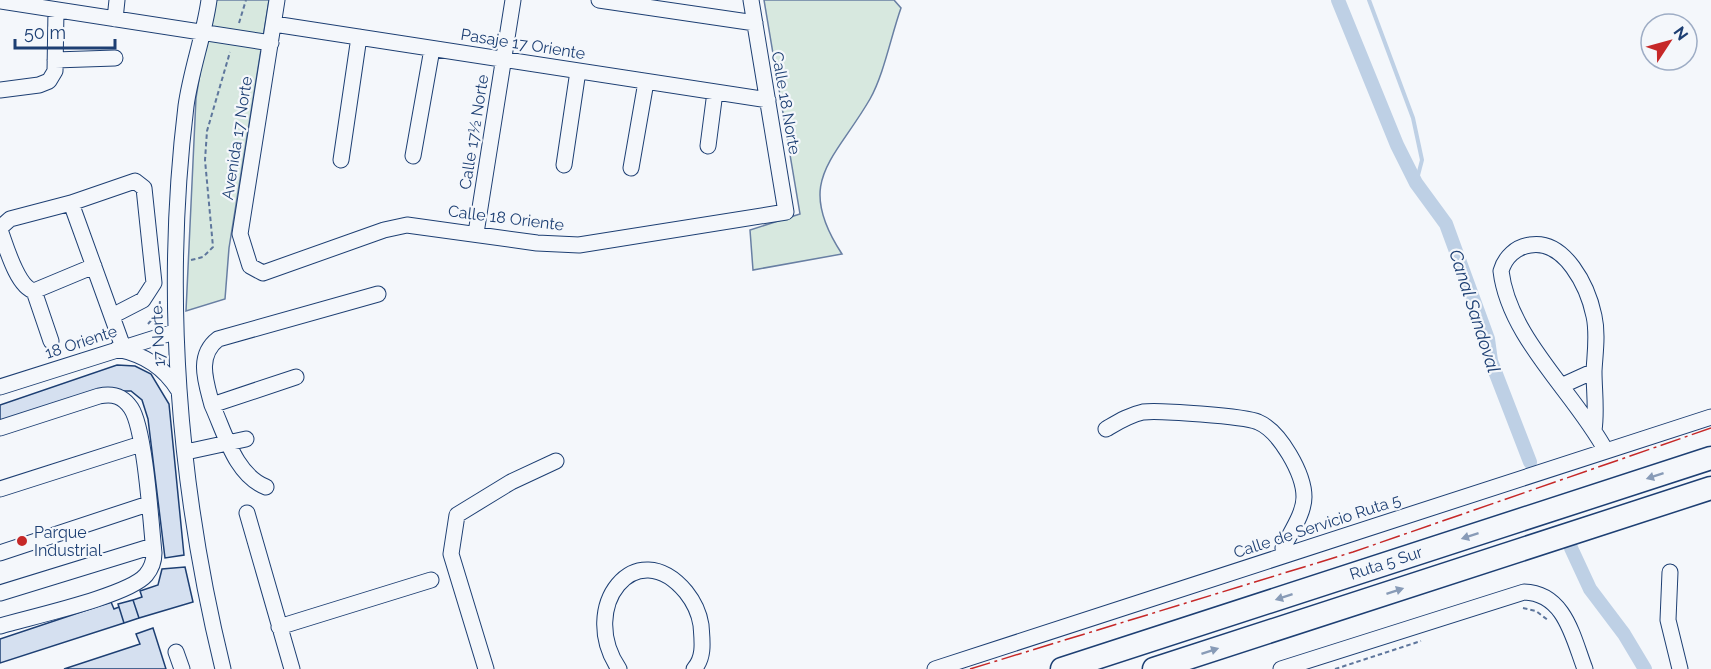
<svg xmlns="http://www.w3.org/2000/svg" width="1711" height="669" viewBox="0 0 1711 669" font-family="Raleway,sans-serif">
<rect width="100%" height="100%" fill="#f4f7fb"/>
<path fill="#d7e8df" stroke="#687fa3" stroke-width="1.5" d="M212 0H269L229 248 225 299 186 311 196 98Z
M764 0H894L901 8C891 36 884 74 870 99 834 161 794 181 842 254L753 270 750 230 800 214Z"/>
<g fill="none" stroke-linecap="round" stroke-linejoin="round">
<path stroke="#bed0e5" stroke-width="4" d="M1369 0 1413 118 1422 160 1416 183"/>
<path stroke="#bed0e5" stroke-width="14" d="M1338 0 1397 145 1416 183 1446 224 1488 339 1491 361 1530 462
M1571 548 1590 589 1624 634 1645 669"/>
</g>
<path fill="#d5e0f0" stroke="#1d3f73" stroke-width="1.5" d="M117 365 135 366 151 374 169 404 184 555 165 558 148 419 142 400 131 391H100L0 423V405Z
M185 567 193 602 139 618 133 600 142 597 140 591 158 585 162 569Z
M133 600 139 618 124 623 118 604Z
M111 602 114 609 119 607 124 623 0 663V639Z
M153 628 166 669H64L140 644 136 634Z"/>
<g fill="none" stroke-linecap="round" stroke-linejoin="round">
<defs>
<path id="minor" d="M209 0C204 36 191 70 186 106 163 293 178 486 223 669
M277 0 240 234 250 266 263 273 384 230 407 225 537 243 579 245 786 212 751 0
M599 0 755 23
M0 1 271 43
M115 19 117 0
M274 24 768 100
M55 60 115 58
M0 90 39 85 49 81 55 71 56 10
M708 146 715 92
M413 156 432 49
M341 160 359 37
M564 165 578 71
M631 168 646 82
M0 228 10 219 71 203
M0 230C6 246 17 287 34 291L94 266
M476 233 513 0
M34 291 51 341
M112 316 143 300 154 283 144 188 135 181 71 203 123 347
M117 349C145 355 164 367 179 391
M1561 386 1594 371
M0 387 174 332
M212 405C206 382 196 356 218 339L378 294
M0 428 99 396C113 393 123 396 131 408 145 429 151 523 154 553 154 561 151 569 146 575 128 596 30 617 0 626
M1106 429C1118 422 1129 415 1143 412 1157 410 1245 416 1258 422 1280 431 1304 474 1304 497 1304 514 1290 533 1283 548L1285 555
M1594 430C1597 410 1594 391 1594 371 1595 353 1598 334 1594 316 1588 287 1565 239 1530 245 1516 247 1505 257 1501 271 1509 338 1575 393 1606 451
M186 452 246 439
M266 487C235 475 225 433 212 405L296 377
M0 489 141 444
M247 513 292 669
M0 553 148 504
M1670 572 1668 620 1680 669
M0 593 153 546
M279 627 431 580
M176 652 182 669
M486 669 451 554 457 515 511 482 556 461
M619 669C577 607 636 532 686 592 694 602 699 612 701 625 702 640 705 657 694 669
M935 669 1711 417
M1281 669 1524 592C1565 593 1573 638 1585 669"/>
<path id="highway" d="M1062 669 1711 458
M1154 669 1711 488"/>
</defs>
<use href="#minor" stroke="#1d3f73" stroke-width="17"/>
<use href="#highway" stroke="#1d3f73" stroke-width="25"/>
<path stroke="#5e769c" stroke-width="2" stroke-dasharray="4.5 3" stroke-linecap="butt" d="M239 23 246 0
M191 260 203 257 213 247 205 160 207 131 230 52
M148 324 159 311 160 301
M1523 608 1536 611 1549 621
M1335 669 1421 641"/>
<use href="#minor" stroke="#f4f7fb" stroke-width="15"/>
<use href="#highway" stroke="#f4f7fb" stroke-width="22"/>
<path stroke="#c62828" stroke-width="1.5" stroke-dasharray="21 4.5 3 4.5" stroke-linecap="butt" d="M970 669 1353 552 1711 428"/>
</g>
<defs><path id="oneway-solid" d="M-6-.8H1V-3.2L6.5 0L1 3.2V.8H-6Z" transform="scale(1.5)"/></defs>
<g fill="#889bb7">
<use href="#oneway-solid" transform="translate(1655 476) rotate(162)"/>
<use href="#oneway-solid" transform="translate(1470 536) rotate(162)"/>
<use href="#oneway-solid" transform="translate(1395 591) rotate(-18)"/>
<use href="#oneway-solid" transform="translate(1284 597) rotate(162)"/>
<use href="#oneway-solid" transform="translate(1210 651) rotate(-18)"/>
</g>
<circle fill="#c62828" stroke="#f4f7fb" stroke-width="2" cx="22" cy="541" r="6"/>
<g text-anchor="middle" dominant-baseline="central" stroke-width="4.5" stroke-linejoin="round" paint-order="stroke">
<g font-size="16" fill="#1d3f73" stroke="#f4f7fb">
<text transform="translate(523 44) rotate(9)">Pasaje 17 Oriente</text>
<text transform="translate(786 103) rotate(80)">Calle 18 Norte</text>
<text transform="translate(474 132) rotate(-81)">Calle 17½ Norte</text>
<text transform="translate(237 138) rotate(-81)">Avenida 17 Norte</text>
<text transform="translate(506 218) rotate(7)">Calle 18 Oriente</text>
<text transform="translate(158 336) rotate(-93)">17 Norte</text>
<text transform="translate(81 342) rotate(-18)">18 Oriente</text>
<text transform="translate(1317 526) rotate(-18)">Calle de Servicio Ruta 5</text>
<text transform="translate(1386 563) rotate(-18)">Ruta 5 Sur</text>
</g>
<g font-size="16" fill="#1d3f73" stroke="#f4f7fb" text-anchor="start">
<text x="34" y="532">Parque<tspan x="34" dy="18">Industrial</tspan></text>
</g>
<g font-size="18" font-style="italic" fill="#1d3f73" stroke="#f4f7fb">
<text transform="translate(1475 311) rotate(72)">Canal Sandoval</text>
</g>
</g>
<g transform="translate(1669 42) rotate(54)"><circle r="28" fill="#f4f7fb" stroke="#9eadc5" stroke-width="1.5"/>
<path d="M0-4.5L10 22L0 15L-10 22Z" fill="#c62828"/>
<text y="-9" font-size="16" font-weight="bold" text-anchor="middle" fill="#1d3f73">N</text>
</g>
<path d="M15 39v9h100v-9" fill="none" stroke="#1d3f73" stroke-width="3"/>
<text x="24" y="39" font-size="18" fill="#1d3f73" stroke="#f4f7fb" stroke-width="4.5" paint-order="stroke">50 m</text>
</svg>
